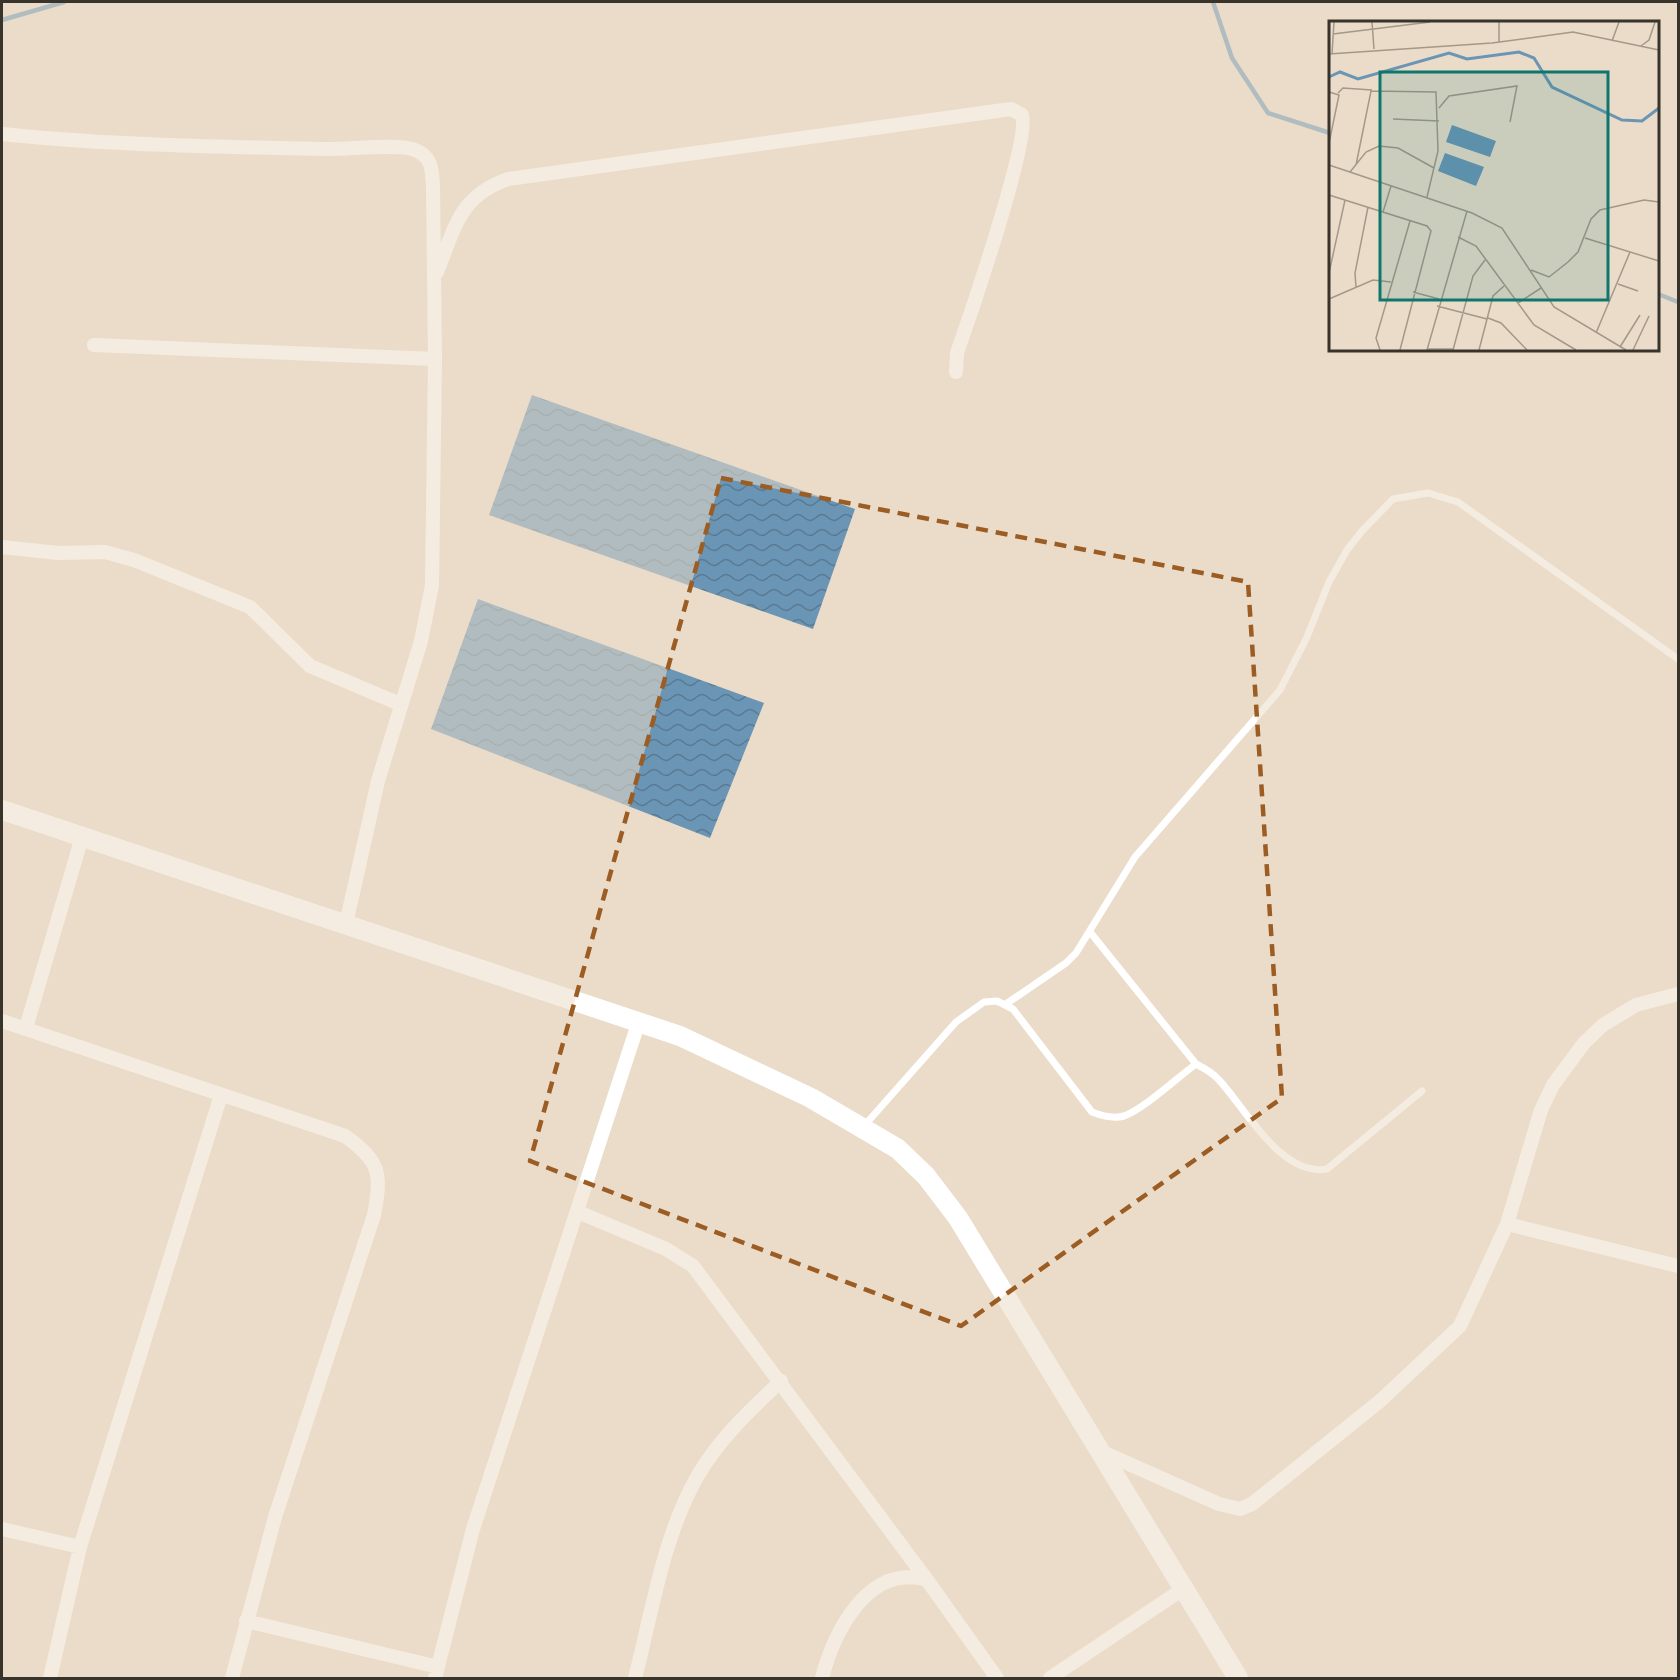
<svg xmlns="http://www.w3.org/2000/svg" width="1680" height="1680" viewBox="0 0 1680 1680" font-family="'Crimson Pro',serif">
<defs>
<pattern id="water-waves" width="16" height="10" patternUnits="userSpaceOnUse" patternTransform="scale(1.5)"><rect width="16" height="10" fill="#6b95b5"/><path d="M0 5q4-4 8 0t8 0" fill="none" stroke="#597a93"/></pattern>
</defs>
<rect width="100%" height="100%" fill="#ebdcc9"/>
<path fill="url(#water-waves)" d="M532 395 855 509 813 629 489 515Z
M478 599 764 703 710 838 431 729Z"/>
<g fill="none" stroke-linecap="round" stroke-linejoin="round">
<path stroke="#6b95b5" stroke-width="4.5" d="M1213 2 1232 58 1268 113 1330 133
M2 20 64 2
M1658 294 1678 302"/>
<path stroke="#fff" stroke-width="7" d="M1090 932 1196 1064C1204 1068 1213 1073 1219 1080 1246 1109 1281 1177 1327 1169L1422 1091
M1006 1004 1066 963 1076 953 1135 857 1280 690 1307 637 1329 582 1347 550 1362 531 1393 499 1428 493 1458 502 1678 659
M864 1126 956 1022 984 1002 997 1001 1013 1009 1092 1112C1102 1116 1113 1119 1124 1116 1144 1109 1178 1077 1196 1064"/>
<path stroke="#fff" stroke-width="14" d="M2 134C108 145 217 147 324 149 345 150 399 143 415 150 433 157 432 171 433 187L435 359 432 585 421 641 378 781 346 924
M437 272C455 228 459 196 508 179L1011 109 1022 115C1031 138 969 319 957 353L956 372
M94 345 435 359
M2 547 58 553 105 552 134 560 250 607 310 666 400 704
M2 1021 345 1136C380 1161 382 1173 374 1215L275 1517 232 1678
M26 1028 82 837
M578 1212 666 1249 693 1266 927 1580 997 1678
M1507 1224 1678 1266
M1100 1451 1219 1504 1240 1509 1252 1504 1380 1401 1460 1326 1507 1224 1541 1110 1553 1085 1584 1043 1603 1025 1636 1005 1678 994
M2 1529 80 1547
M246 1621 438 1667
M50 1678 80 1547 221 1095
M435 1678 473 1529 639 1021
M635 1678C652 1612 663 1537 697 1477 718 1440 750 1410 781 1381
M822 1678C834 1632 868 1563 927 1580
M1050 1678 1183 1589"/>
<path stroke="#fff" stroke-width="20" d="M2 810 680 1036 811 1098 898 1149 926 1176 958 1218 1238 1678"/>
</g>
<path d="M0 0H1680V1680H0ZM721 478 1248 582 1282 1098 961 1326 530 1161Z" fill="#ebdcc9" fill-opacity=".55" fill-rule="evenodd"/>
<path fill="none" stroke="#9c5d24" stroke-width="4.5" stroke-dasharray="12 8" stroke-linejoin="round" d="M721 478 1248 582 1282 1098 961 1326 530 1161Z"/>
<g transform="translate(1329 21)">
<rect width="330" height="330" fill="#ebdcc9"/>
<path d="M123 104 167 120 161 136 117 121ZM116 132 155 146 147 165 109 150Z" fill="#6b95b5"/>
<path fill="none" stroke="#6b95b5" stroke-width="3" d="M0 56 11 51 29 58 120 32 138 38 190 31 205 37 223 66 293 99 313 100 330 87"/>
<path fill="none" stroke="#a3988a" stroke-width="1.5" d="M43 1 45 28M170 1V21M4 13 101 1M283 20 290 1M312 25 320 19 326 1M0 33 163 22 244 11 330 29M3 33 5 1M0 71 10 74 0 122M9 72 14 67 43 69M110 87 120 75 188 65 181 101M64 98 110 100M0 144 143 192 173 207 225 286 297 329M27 144 42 70 107 71 109 130 98 176M21 151 37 131 50 125 69 127 105 147M0 174 98 205 102 210 71 329M54 191 62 165M129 216 147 225 205 304 247 329M256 217 330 240M202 249 220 256 239 241 249 231 262 198 271 189 315 179 330 181M0 252 16 179M289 263 309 270M27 266 26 252 39 186M84 271 110 278M0 278 44 259 62 261M189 282 212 267M108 285 158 298M159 297 172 302 198 329M267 312 301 231M291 326 311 294M98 328H125M51 329 47 317 81 200M98 329 138 190M124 329 144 255 156 239M150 329 164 275 175 265M304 329 320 295"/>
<path fill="#0f766e" fill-opacity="0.15" stroke="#0f766e" stroke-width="3" d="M51 51H279V279H51Z"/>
<rect width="330" height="330" fill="none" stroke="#38332b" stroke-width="3"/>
</g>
<rect width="1680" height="1680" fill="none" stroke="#38332b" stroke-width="6"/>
</svg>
